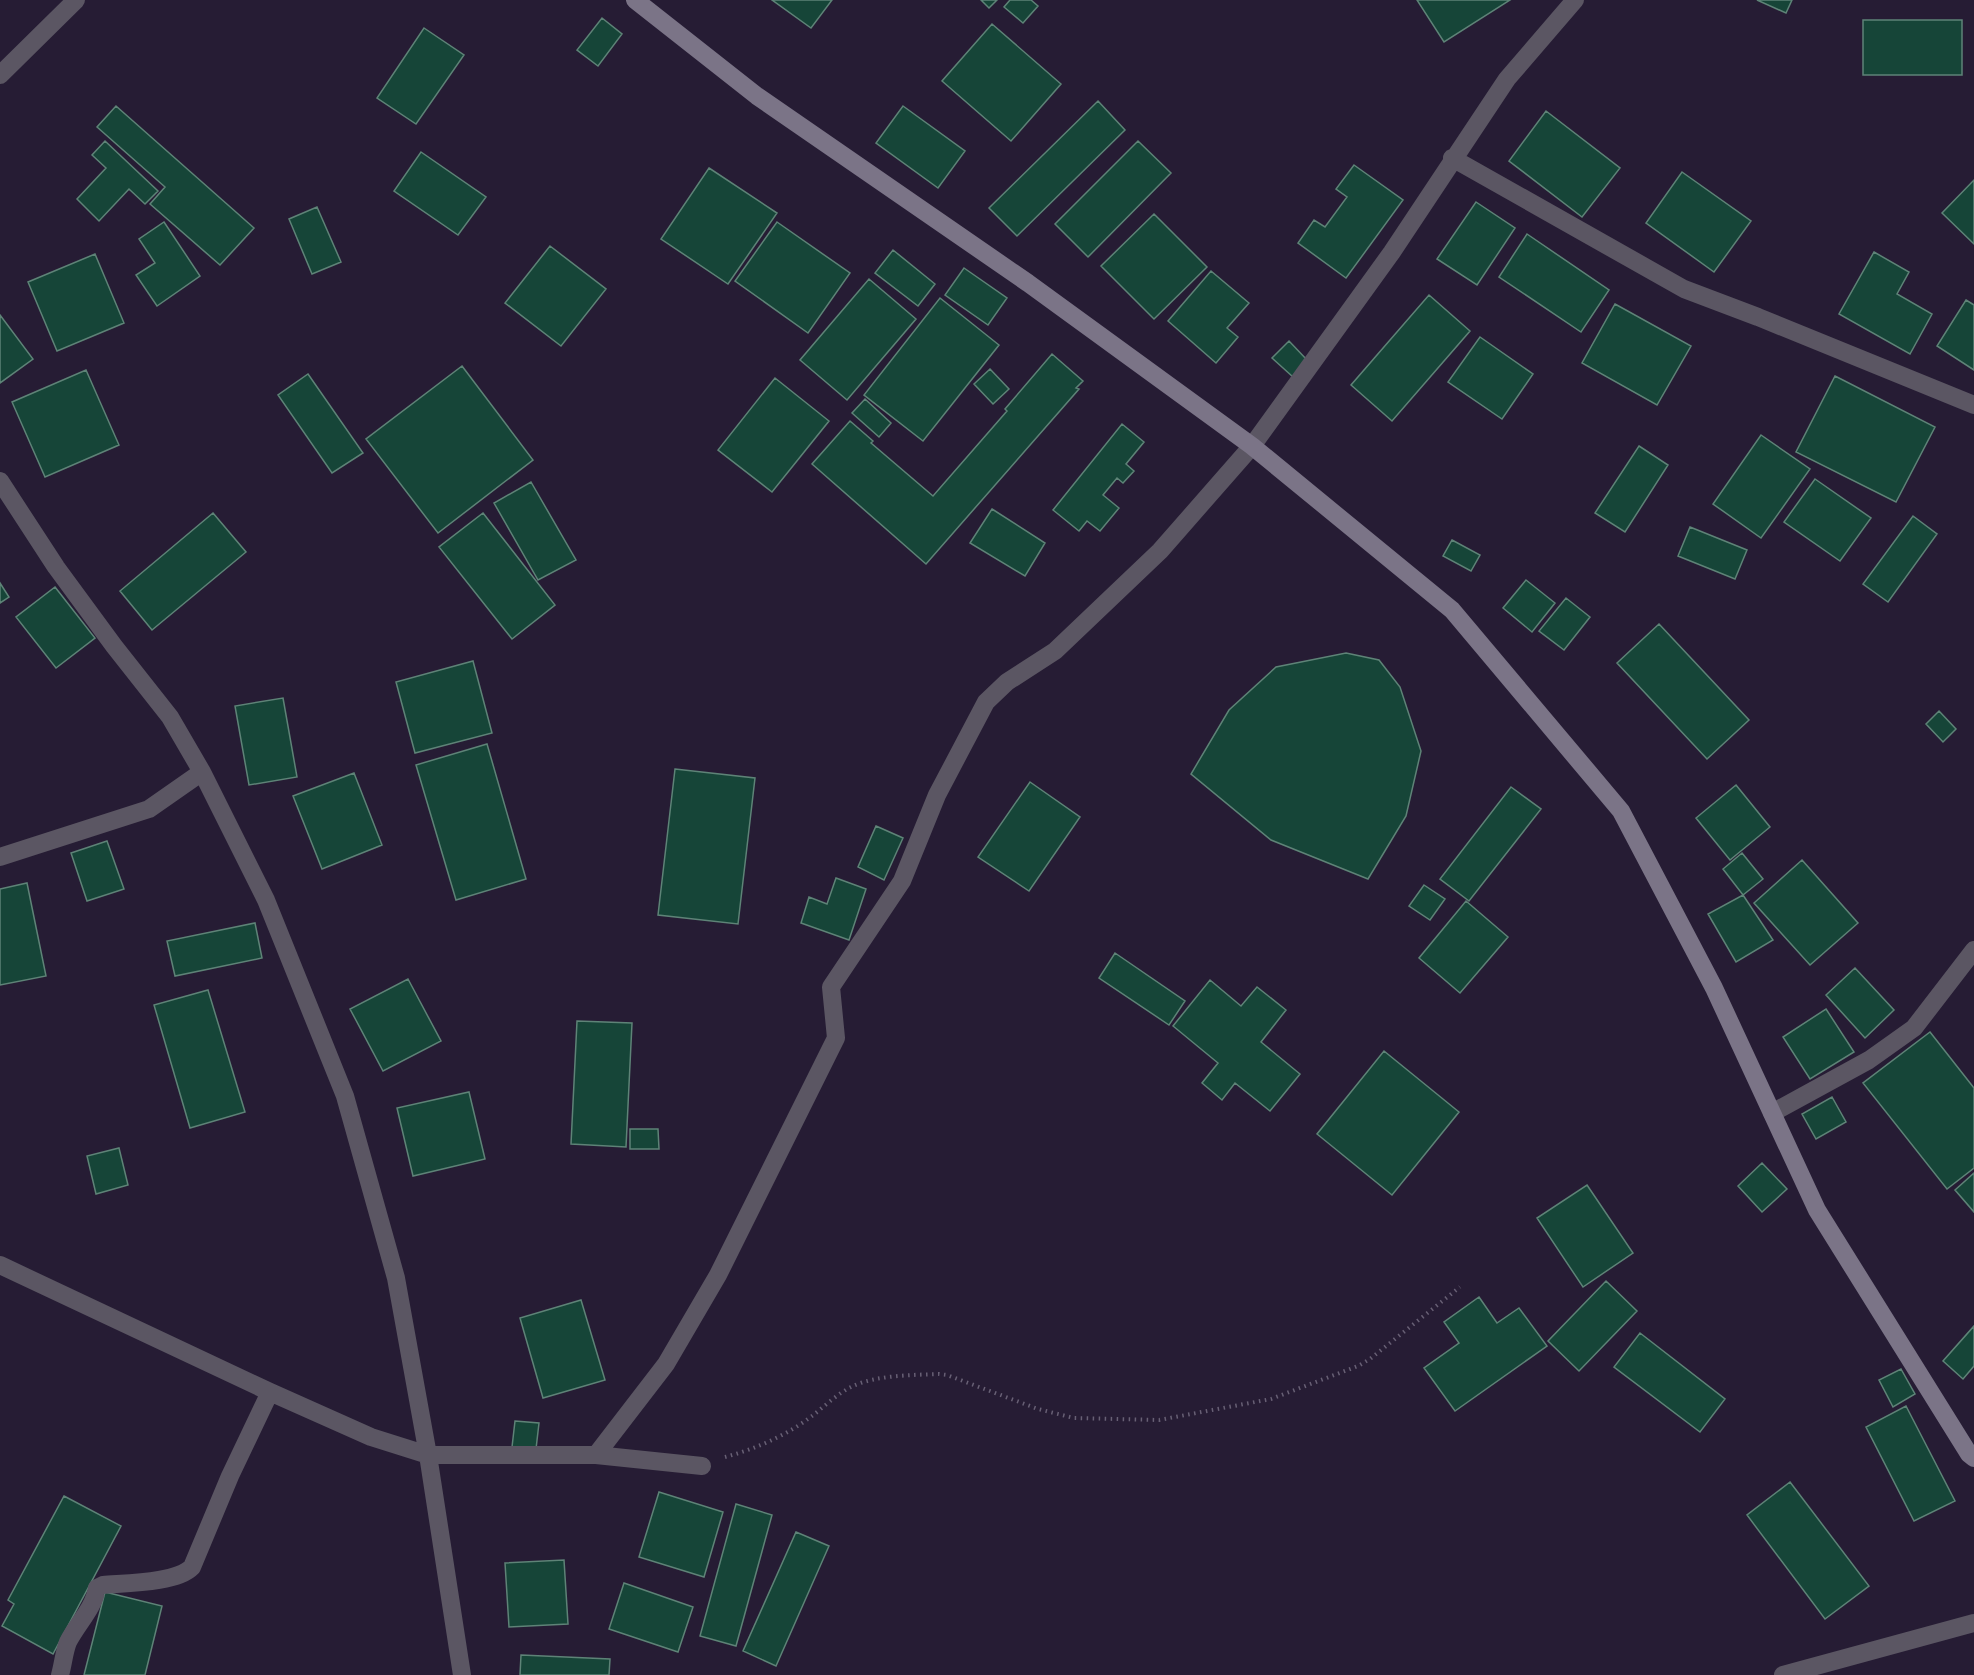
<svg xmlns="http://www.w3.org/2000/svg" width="1974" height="1675" viewBox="0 0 1974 1675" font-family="'IBM Plex Sans',sans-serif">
<rect width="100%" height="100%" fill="#261c34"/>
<path fill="#164538" stroke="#5e8377" stroke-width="1.5" d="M772 0H832L811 28Z
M981 0H997L989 8Z
M1010 0H1031L1038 6 1023 23 1004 7Z
M1417 0H1510L1444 42Z
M1757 0H1792L1786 13Z
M602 18 622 34 598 66 577 50Z
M1863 20H1962V75H1863Z
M992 24 1061 84 1011 141 942 81Z
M424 28 464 55 416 124 377 98Z
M1098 101 1125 130 1017 236 989 208Z
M116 106 254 228 220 265 150 204 165 187 97 127Z
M903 106 965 151 938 188 876 143Z
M1546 111 1620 168 1582 217 1509 161Z
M105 141 158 191 145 204 129 189 99 221 77 199 106 168 92 155Z
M1138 141 1171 173 1088 257 1055 224Z
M421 152 486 197 458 235 394 191Z
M1354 165 1403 200 1346 278 1298 243 1314 220 1325 227 1347 197 1336 189Z
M709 168 777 213 728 284 661 239Z
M1682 172 1751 221 1714 272 1646 223Z
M1974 180V244L1942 213Z
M1476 202 1515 228 1477 285 1437 259Z
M317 207 341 262 312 274 289 219Z
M1154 214 1207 267 1154 319 1101 266Z
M164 222 200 276 157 306 136 275 155 263 139 239Z
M777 222 850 273 808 333 735 281Z
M1527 234 1609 290 1581 332 1499 277Z
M550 246 606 289 561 346 505 303Z
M893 250 935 284 918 306 875 273Z
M1874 252 1909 272 1897 294 1932 314 1910 354 1839 314Z
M95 254 124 323 57 351 28 282Z
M964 268 1007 298 988 325 945 295Z
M1211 271 1249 303 1227 328 1238 337 1216 363 1168 321Z
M869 279 916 319 847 400 800 360Z
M1429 295 1470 331 1392 421 1351 385Z
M940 298 999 345 923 441 864 395Z
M1966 300 1974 305V370L1937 346Z
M1615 304 1691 346 1657 405 1582 363Z
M0 315 33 359 0 383Z
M1480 337 1533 374 1502 419 1448 382Z
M1289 341 1308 361 1293 377 1272 358Z
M1052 354 1083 381 1076 388 1079 389 926 564 812 464 850 421 873 441 871 443 933 496 1007 411 1005 409Z
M462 366 533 460 438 533 366 439Z
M990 369 1009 389 993 404 974 384Z
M86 370 119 445 45 477 12 402Z
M308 374 363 453 332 473 278 395Z
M1835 376 1935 427 1896 502 1796 452Z
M775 378 829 421 772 492 718 450Z
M865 399 891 423 879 437 852 413Z
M1122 424 1144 442 1126 464 1134 471 1123 483 1117 478 1103 495 1119 508 1100 531 1087 521 1079 531 1053 510Z
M1761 435 1810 469 1761 538 1713 504Z
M1639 446 1668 465 1625 532 1595 513Z
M1815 479 1871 518 1840 561 1784 522Z
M531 482 576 560 538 580 494 503Z
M992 509 1045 543 1025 576 970 543Z
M213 513 246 552 152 630 120 591Z
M483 513 555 605 512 639 439 547Z
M1913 516 1937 534 1888 602 1863 584Z
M1690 527 1747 550 1735 579 1678 556Z
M1452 540 1480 555 1471 571 1443 556Z
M1526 580 1555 603 1532 632 1503 608Z
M0 583 9 597 0 603Z
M55 587 95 638 56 668 16 617Z
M1566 598 1590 617 1564 650 1539 631Z
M1659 624 1749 720 1707 759 1617 663Z
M1346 653 1379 660 1400 687 1421 751 1406 816 1368 879 1271 840 1191 774 1229 710 1276 667Z
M473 661 492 733 415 753 396 682Z
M283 698 297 777 249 785 235 706Z
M1939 711 1956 729 1943 742 1926 724Z
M487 744 526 879 456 900 416 765Z
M675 769 755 778 738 924 658 915Z
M354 773 382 845 322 869 293 796Z
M1030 782 1080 817 1029 891 978 857Z
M1736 785 1770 827 1730 860 1696 818Z
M1511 787 1541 809 1469 901 1440 879Z
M876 826 903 838 884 880 858 867Z
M107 841 124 889 87 901 71 853Z
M1742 853 1763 879 1743 895 1723 869Z
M1802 860 1858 923 1810 965 1754 903Z
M836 878 866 889 849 940 801 923 809 897 827 904Z
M27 883 46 976 0 985V889Z
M1424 885 1445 899 1430 920 1409 906Z
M1743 895 1773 940 1736 962 1708 914Z
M1466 901 1508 937 1460 993 1419 958Z
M255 923 262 958 175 976 167 941Z
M1115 953 1185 1001 1169 1025 1099 978Z
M1855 968 1894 1010 1865 1038 1826 995Z
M408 979 441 1041 383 1071 350 1009Z
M1210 980 1241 1006 1257 987 1286 1010 1261 1042 1300 1074 1270 1111 1235 1083 1222 1100 1202 1083 1218 1063 1173 1026Z
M208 990 245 1112 190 1128 154 1005Z
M1826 1009 1854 1052 1810 1079 1783 1037Z
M577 1021 632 1023 626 1147 571 1144Z
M1930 1032 1974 1088V1168L1947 1189 1863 1083Z
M1384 1051 1459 1112 1392 1195 1317 1134Z
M469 1092 485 1159 413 1176 397 1108Z
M1832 1097 1846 1122 1816 1139 1802 1114Z
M630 1129H658L659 1149H630Z
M119 1148 128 1185 96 1194 87 1156Z
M1762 1163 1787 1189 1762 1212 1738 1186Z
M1974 1173V1212L1955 1190Z
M1587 1185 1633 1253 1583 1287 1537 1218Z
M1606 1281 1637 1311 1579 1371 1548 1341Z
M1479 1297 1497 1323 1519 1308 1547 1346 1455 1411 1424 1368 1459 1343 1444 1322Z
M581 1300 605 1380 543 1398 520 1318Z
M1974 1326V1366L1963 1379 1943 1361Z
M1640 1333 1725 1399 1700 1432 1614 1367Z
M1901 1369 1915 1394 1893 1407 1879 1380Z
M1906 1406 1955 1501 1914 1521 1866 1427Z
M515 1421 539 1423 536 1449 512 1447Z
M1790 1482 1869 1586 1825 1619 1747 1515Z
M659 1492 723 1512 704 1577 639 1557Z
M64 1496 121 1526 53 1654 2 1626 14 1604 8 1600Z
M736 1504 772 1515 736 1646 700 1636Z
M796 1532 829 1546 776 1666 743 1651Z
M564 1560 568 1624 509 1627 505 1563Z
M624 1583 693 1607 678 1652 609 1629Z
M105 1592 162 1606 145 1675H84Z
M521 1655 610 1659 609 1675H520Z"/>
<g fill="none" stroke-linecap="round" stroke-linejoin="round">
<path stroke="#686075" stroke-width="4" stroke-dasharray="1.5 4.5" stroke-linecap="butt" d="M725 1457C756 1449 787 1435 812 1416 825 1406 838 1393 853 1386 877 1375 913 1375 939 1374L947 1375 1038 1409 1074 1418 1159 1420 1271 1399 1358 1366 1370 1359 1460 1287"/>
<path stroke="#5b5663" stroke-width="18" d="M0 75 76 0
M1452 158 1684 289 1758 317 1974 405
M0 481 56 567 114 646 170 717 202 772 266 900 345 1096 396 1278 428 1455 462 1675
M0 857 149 809 202 772
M1772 1113 1869 1060 1914 1028 1974 950
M0 1265 270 1392 371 1437 428 1455H596L702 1466
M596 1455 666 1364 718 1275 836 1038 831 987 902 881 937 795 986 702 1007 682 1055 651 1160 551 1252 446 1392 252 1507 79 1575 0
M60 1675C63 1665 64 1652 68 1642 77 1624 94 1608 97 1588L103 1585C125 1583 177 1583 192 1567L230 1476 270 1392
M1783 1675 1974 1623"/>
<path stroke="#7b7487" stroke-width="18" d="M635 0 757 96 1028 283 1252 446 1452 610 1621 811 1714 988 1817 1210 1969 1454 1974 1458"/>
</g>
</svg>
